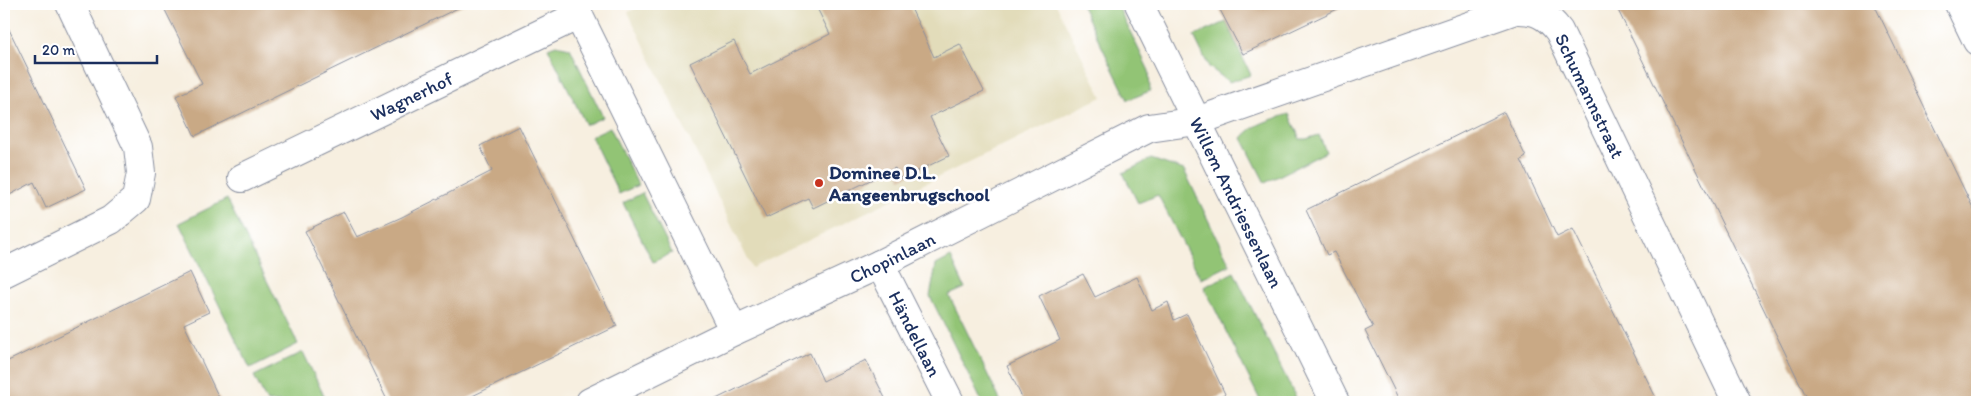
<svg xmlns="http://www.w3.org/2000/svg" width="1981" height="406" viewBox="0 0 1981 406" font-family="Itim,sans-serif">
<rect width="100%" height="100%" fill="#fff"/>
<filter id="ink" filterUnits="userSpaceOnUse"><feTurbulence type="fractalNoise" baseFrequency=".02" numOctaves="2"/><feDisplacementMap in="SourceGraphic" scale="10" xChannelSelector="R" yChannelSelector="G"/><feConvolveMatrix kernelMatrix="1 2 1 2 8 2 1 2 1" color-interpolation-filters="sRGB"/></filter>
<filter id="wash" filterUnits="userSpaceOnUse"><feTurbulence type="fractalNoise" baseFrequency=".0096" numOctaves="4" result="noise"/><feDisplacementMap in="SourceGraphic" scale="20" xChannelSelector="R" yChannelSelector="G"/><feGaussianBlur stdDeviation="1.12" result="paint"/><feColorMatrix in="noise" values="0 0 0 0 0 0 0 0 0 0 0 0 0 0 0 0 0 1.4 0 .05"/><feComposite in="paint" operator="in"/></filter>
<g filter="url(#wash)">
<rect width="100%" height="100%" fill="#f7efe0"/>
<path fill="#e2dcba" d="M645 4H1056L1102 97 752 268 628 12Z"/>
<path fill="#92c475" stroke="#567a6a" d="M1081 4H1117L1149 71 1150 91 1128 100Z
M1226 22 1251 75 1229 82 1209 67 1194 36Z
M556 45 570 48 603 117 586 125 548 48Z
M1289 114 1300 139H1306L1319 135 1326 152 1265 183 1242 138C1254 123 1271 120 1289 114Z
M610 127 638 185 619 194 591 136Z
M1151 159 1184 170 1230 265 1201 279 1158 195 1138 203 1123 173Z
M642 193 672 253 653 262 623 203Z
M227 199 298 344 250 368 179 223Z
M951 257 965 288 949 295 1001 402H982L930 296 936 265Z
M1234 272 1298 402H1261L1204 287Z
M303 352 327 402H267L254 376Z"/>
<g id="blocks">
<path fill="#c9a985" d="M162 4H466L195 136 176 96 202 84Z
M815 4H909L934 57 960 44 984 91 930 117 949 156 901 179 895 168 813 208 808 198 766 218 690 63 734 41 750 74 830 34Z
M1217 4H1348L1243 54Z
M1615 4H1874L1977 216V402H1809Z
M4 19 86 189 46 208 34 182 4 198Z
M1504 112 1526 157 1521 160 1557 237 1573 229 1658 402H1400L1365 331 1373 327 1334 252 1327 255 1306 210Z
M519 126 617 326 460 402H388L305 231 344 212 357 237 402 217 492 171 480 146Z
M190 272 209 312 184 324 221 402H4V363Z
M1083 274 1095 297 1137 277 1152 310 1168 302 1174 320 1187 314 1225 394 1207 402H1024L1007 366 1060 340 1039 296Z
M810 353 823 381 866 360 887 402H710Z"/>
</g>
</g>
<g filter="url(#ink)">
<use href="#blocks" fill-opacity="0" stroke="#898f9f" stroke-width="1"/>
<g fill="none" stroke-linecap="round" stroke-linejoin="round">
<defs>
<g id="minor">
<path d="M573 4 734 331"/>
<path id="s1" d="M1139 4 1335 402"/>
<path d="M1959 4 1977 41"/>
<path id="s2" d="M242 178 579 15"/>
<path id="s3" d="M880 264 950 402"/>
<path d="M4 273 111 220 136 199 141 173 138 147 70 4"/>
<path id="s4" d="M590 402 734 331 880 264 1149 128 1197 121 1515 10C1535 9 1547 15 1559 31L1737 402"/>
</g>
</defs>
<use href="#minor" stroke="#898f9f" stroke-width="30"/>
<use href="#minor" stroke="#fff" stroke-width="28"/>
</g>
</g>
<circle fill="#c8321e" stroke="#fff" stroke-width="2" cx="819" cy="183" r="5"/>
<g text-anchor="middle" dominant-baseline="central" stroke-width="5" stroke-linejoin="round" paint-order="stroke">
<g font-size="19" fill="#1b2f5e" stroke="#fff">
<text stroke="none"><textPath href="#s4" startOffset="1131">Schumannstraat</textPath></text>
<text stroke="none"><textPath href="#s2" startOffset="188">Wagnerhof</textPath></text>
<text stroke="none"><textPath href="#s1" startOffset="221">Willem Andriessenlaan</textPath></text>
<text stroke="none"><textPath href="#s4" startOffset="335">Chopinlaan</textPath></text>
<text stroke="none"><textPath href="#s3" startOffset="78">Händellaan</textPath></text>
</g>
<g font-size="19" font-weight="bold" fill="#1b2f5e" stroke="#fff" text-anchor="start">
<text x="829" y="172">Dominee D.L.<tspan x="829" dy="22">Aangeenbrugschool</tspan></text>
</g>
</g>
<rect width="1981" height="406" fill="none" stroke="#fff" stroke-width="20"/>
<path d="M35 55v8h122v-8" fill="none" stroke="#1b2f5e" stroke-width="2.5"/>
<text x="42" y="55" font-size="15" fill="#1b2f5e" stroke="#ffffff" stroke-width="4" paint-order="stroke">20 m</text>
</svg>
